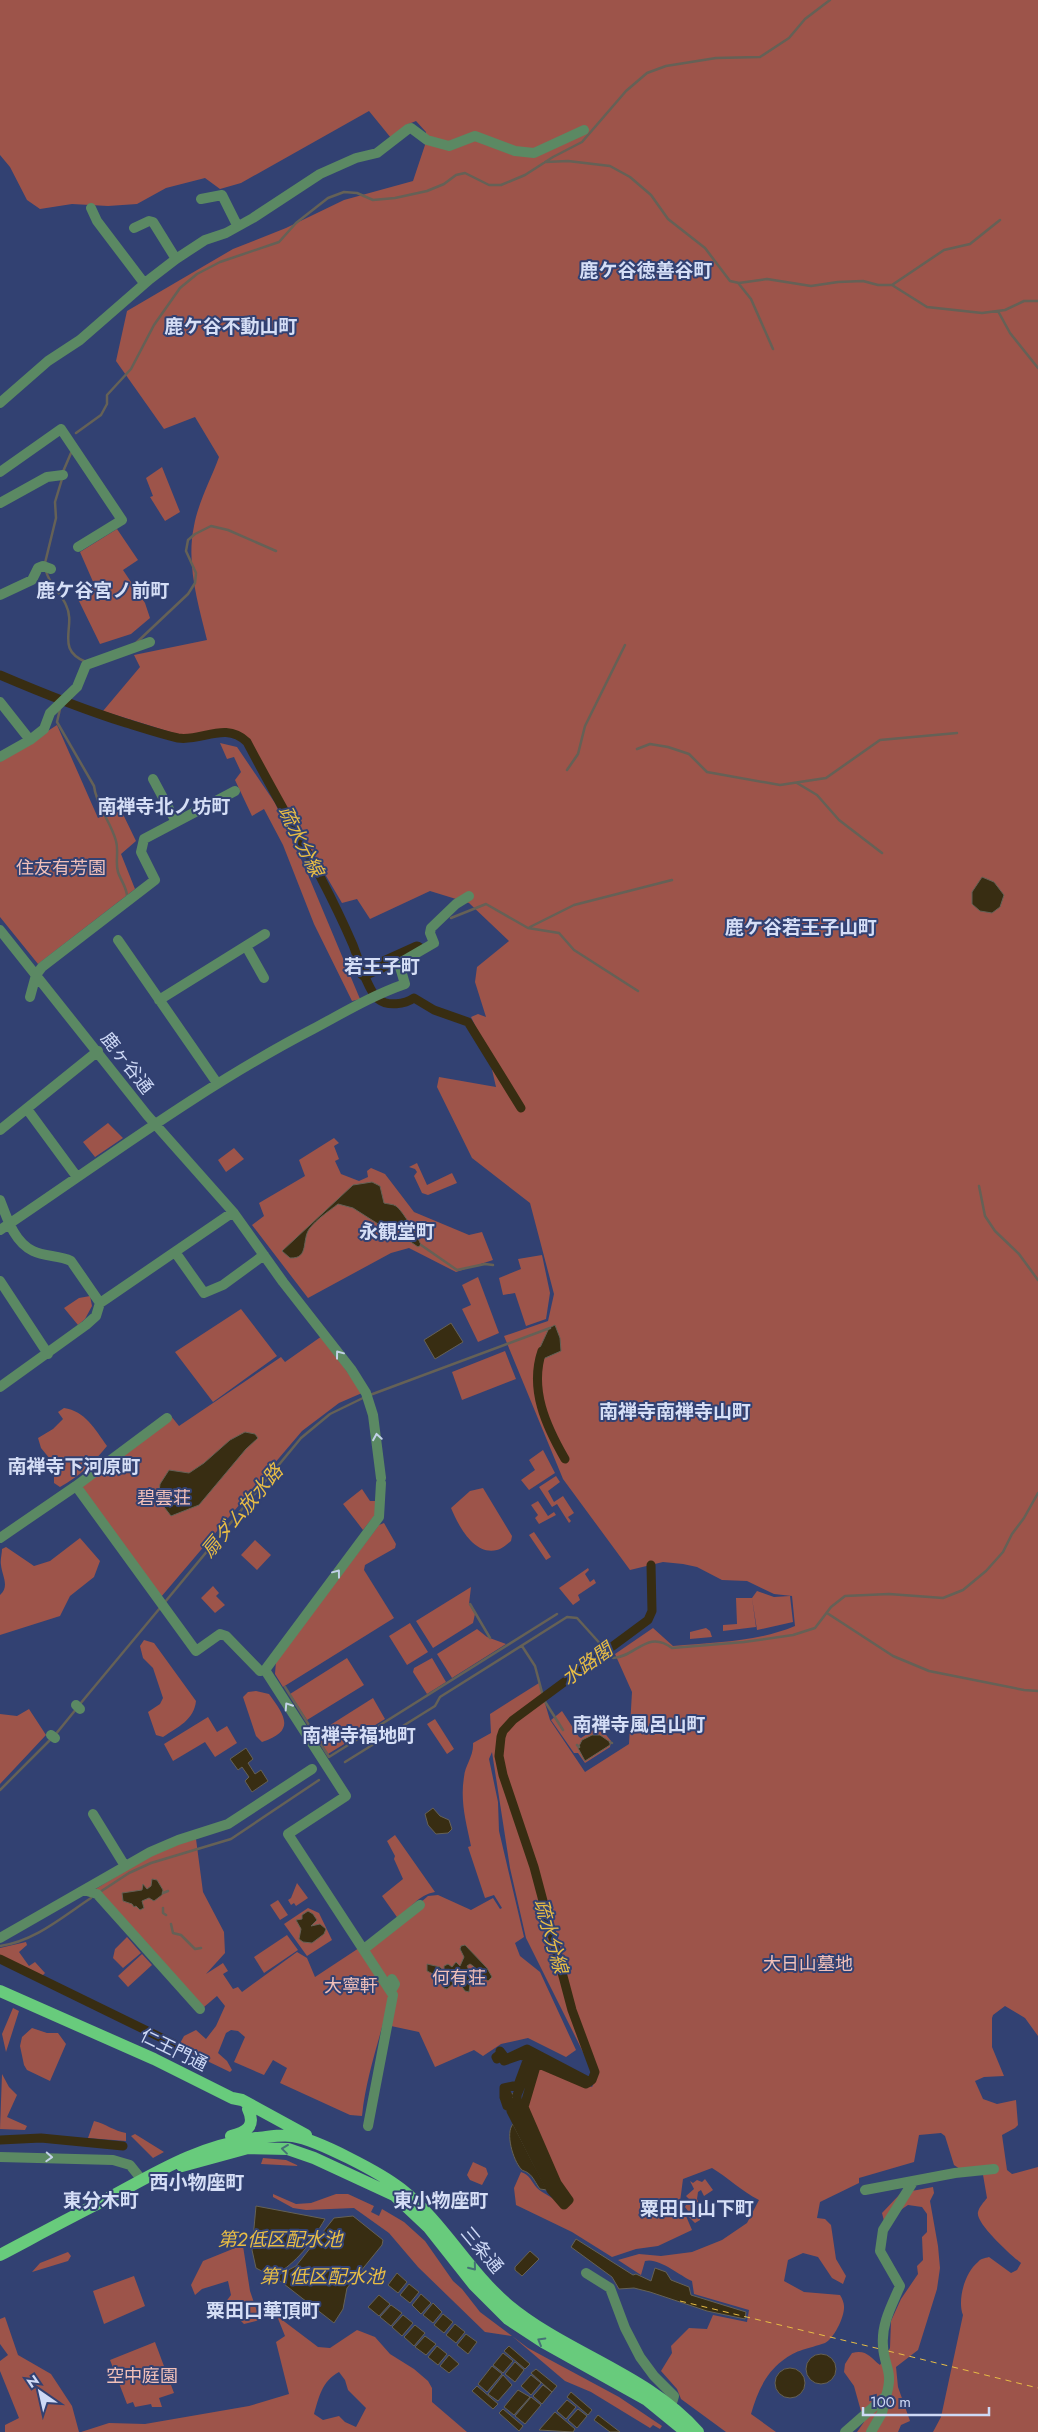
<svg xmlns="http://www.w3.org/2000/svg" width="1038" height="2432" viewBox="0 0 1038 2432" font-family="Jost,'Noto Sans JP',sans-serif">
<rect width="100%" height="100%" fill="#324172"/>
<path fill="#9d544a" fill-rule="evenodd" d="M0 0H1038V2036L1025 2018 1005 2006 993 2015 992 2018V2047L1004 2076 984 2077 975 2081 983 2099 997 2104 1016 2100 1018 2125 1015 2128 1002 2135 1007 2170 1012 2174 1038 2167V2432H933L941 2417 963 2315C957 2300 965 2272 978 2262 980 2259 985 2258 989 2257L1011 2273 1017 2270 1021 2263C1012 2256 975 2223 978 2212 979 2207 984 2202 987 2198L982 2169H960L954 2165 945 2136 941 2133 919 2135 914 2162 859 2178V2183L820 2202 817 2218 825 2219 831 2225 836 2259 846 2276 843 2284 832 2278 818 2257 803 2253 788 2260 784 2281 804 2292 840 2295C842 2298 844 2303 844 2306 845 2316 834 2339 825 2343 808 2349 797 2349 782 2361 765 2374 757 2393 751 2414L776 2432H726L681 2399 677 2389 661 2371 672 2353 671 2346 689 2328 707 2329 713 2315 747 2322 749 2310 694 2294 692 2281C679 2275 658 2257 645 2261L641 2275 618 2260 639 2254 661 2256 692 2252 722 2240 747 2223 759 2200C741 2191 729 2178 712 2168L683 2179 680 2202 692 2230 658 2246 636 2249 612 2257 572 2232 516 2205 514 2188 521 2172C530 2175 531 2181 537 2188 542 2193 556 2199 563 2206L571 2200 557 2183 525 2107 539 2066 592 2087 596 2078 526 1938 510 1868 492 1752 489 1759 498 1802 499 1831 524 1937 515 1943 520 1956 540 1972 576 2050 566 2057 528 2038 501 2044 483 2056 474 2050 435 2067 419 2032 391 2026 395 1998 367 1949 428 1896 438 1895 471 1910 493 1898 500 1909 502 1908 494 1895 485 1898 468 1847 471 1846C466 1822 460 1801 464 1777 465 1765 474 1756 473 1743L491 1733 490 1714 539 1683 550 1720 585 1772 629 1744 632 1692 615 1654 653 1628 673 1646C714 1642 757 1642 795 1626L792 1596 774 1594 747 1581 722 1580 697 1567 683 1564 663 1562 630 1570 563 1479 504 1336 548 1321 554 1294 530 1203 472 1158 437 1087 439 1077 496 1087 488 1052 471 1017 478 1014 486 1017 475 982 477 967 509 941 469 903 430 891 370 919 357 899 342 903 242 733 180 735 103 711 140 667 134 655 207 640C198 603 186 564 194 526 198 503 211 479 219 457L195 417 164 429 116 361 127 311 233 249 286 228 344 200 413 181 425 145 426 132 416 121 406 125 391 138 369 111 241 183 220 189 205 178 166 188 137 204 108 206 72 204 40 209 27 200 10 167 0 155Z
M162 467 180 512 165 521 150 497 153 496 146 478Z
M117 529 138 560 123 570 145 603 150 618 131 634 100 644 78 599 94 584 80 552Z
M57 725 98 818 120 808 136 841 121 854 135 889 38 964 0 917V762Z
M220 743 237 747 275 803 306 870 360 999 352 1001 314 924 283 845 264 809 252 816 235 780 241 772 234 757 227 759Z
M108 1123 123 1138 95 1157 83 1142Z
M334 1138 339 1143 334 1146 339 1159 335 1161 341 1174 359 1181 368 1177 367 1171 371 1168 385 1174 414 1212 469 1235 482 1232 493 1260 456 1272 409 1248 391 1253 308 1298 252 1225 264 1216 259 1203 305 1176 299 1160Z
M234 1148 244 1159 226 1172 218 1160Z
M417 1163 427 1185 452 1173 457 1183 428 1195 422 1193 414 1176 417 1172 415 1169 409 1167Z
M542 1255 550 1293 546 1319 526 1326 515 1293 503 1295 499 1278 521 1269 518 1259Z
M478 1277 499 1333 478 1342 462 1309 471 1305 462 1285Z
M90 1296 92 1306 85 1319 78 1325 64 1308 79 1298Z
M241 1309 277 1356 213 1402 175 1352Z
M322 1336 362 1393 339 1403 302 1431 161 1597 78 1486 171 1416 179 1426 281 1357 285 1362Z
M505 1351 516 1379 462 1400 452 1372Z
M64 1408C85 1411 95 1429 107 1446 93 1463 80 1476 60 1487L54 1483V1476L59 1470 41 1448 38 1438 53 1429 63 1419 58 1412Z
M543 1450 555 1473 529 1490 521 1480 535 1470 529 1460Z
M556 1476 560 1482 548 1491 554 1502 563 1496 574 1513 568 1517 571 1521 569 1523 557 1504 552 1507 539 1487Z
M483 1488 512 1536 511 1541C507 1544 502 1549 497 1550 474 1556 458 1525 451 1508L470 1491Z
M362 1489 370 1501H376L375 1515 363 1530 343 1504Z
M538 1501 548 1516 554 1512 556 1515 539 1524 535 1518 538 1515 531 1505Z
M384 1523 396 1544 395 1548 365 1565 364 1570 394 1618 283 1687 275 1674 276 1661 379 1525Z
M534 1532 551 1557 546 1560 529 1535Z
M80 1538 100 1561 94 1577 70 1596 60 1616 0 1635V1595C10 1586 2 1576 1 1565 0 1560 2 1554 2 1549L6 1547 34 1566 50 1561Z
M255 1540 271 1555 257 1570 241 1555Z
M588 1568 589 1570 585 1574 590 1582 594 1579 596 1583 578 1595 580 1600 573 1605 559 1588Z
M213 1586 219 1593 216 1596 225 1605 215 1613 201 1598Z
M471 1587 469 1604 475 1614 473 1623 433 1648 416 1621Z
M757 1591 774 1597 790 1596 793 1622 757 1630 752 1598 756 1627 723 1631V1625L737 1624 736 1598H752Z
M410 1623 428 1652 407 1665 389 1636Z
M706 1628 710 1631 712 1637 690 1639V1632Z
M477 1629 487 1637 506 1644 452 1678 437 1654Z
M144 1640 154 1643 196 1701C194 1720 178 1727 163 1737L156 1735 148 1712 160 1704 163 1698 153 1668 143 1658 140 1646Z
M347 1658 364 1685 307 1720 290 1694Z
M432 1658 446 1682 427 1694 413 1672 414 1668Z
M256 1691 269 1694C285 1716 296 1731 262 1742L256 1736 243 1697 248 1692Z
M373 1698 385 1719 328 1754 316 1734Z
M29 1709 46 1735 0 1784V1714L17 1716Z
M562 1711 579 1737 581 1738 599 1726 611 1741 610 1747 585 1763 578 1753H574L551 1720Z
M208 1717 217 1732 227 1726 237 1743 215 1757 205 1742 173 1761 164 1744Z
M435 1719 454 1749 447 1754 427 1724Z
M395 1835 435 1892C418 1895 410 1908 399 1920L382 1896 403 1879 394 1859 395 1856 387 1841Z
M196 1839 203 1892 224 1932 225 1953 206 1974 223 1963 228 1971 223 1974 233 1989 238 1987 242 1992 297 1952 307 1958 315 1977 359 1948 390 1996C381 2036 366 2075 362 2116L350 2115 280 2083 287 2068 273 2060 264 2075 234 2062 245 2037 238 2031 231 2030 226 2033 218 2053 227 2061 232 2070 230 2072 178 2047 184 2036 196 2030 206 2039 216 2026 225 2006 217 1996 204 2007 94 1890 159 1850Z
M297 1883 308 1898 296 1906 294 1903 291 1905 288 1900 291 1898Z
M278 1900 288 1915 280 1920 270 1905Z
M308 1908 319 1913 332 1940 307 1956 284 1924Z
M287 1935 298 1950 264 1973 254 1957Z
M127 1937 141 1953 123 1968 113 1958 115 1949Z
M26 1942 27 1945 19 1952 29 1966 35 1962 45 1973 41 1977 0 1957V1948Z
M142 1954 152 1965 128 1987 118 1976Z
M13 2008 19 2011 6 2052 2 2034Z
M32 2028 47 2033H58L66 2044 50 2081 27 2070 24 2065 20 2046 22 2037Z
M2 2074 9 2087 17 2095 7 2117 27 2126 25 2130 0 2129Z
M94 2121C106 2124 114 2131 126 2133V2141L88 2138Z
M135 2134 164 2152 153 2158 131 2136Z
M263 2158 286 2160 299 2166 261 2164Z
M473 2162 486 2168 488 2174 482 2185 470 2180 467 2175Z
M705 2179 713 2190 704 2196 701 2190 698 2192 697 2199 702 2211 700 2212V2220L695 2223 689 2217 688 2211 685 2207 689 2199 686 2196 694 2189 690 2181 693 2183 697 2180 702 2182Z
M933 2187 934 2193 930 2201 938 2246 940 2268 937 2289 918 2350 896 2367 898 2387 910 2421 901 2425 898 2432H857L864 2422 854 2386 844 2372 845 2364 852 2353C866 2349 870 2357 880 2365L890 2348 891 2321 901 2299 918 2274 917 2266 923 2260 922 2237 927 2232V2214L922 2207 908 2205 884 2221 882 2213 901 2193Z
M273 2194 296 2204 311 2203 336 2194H348L374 2206 371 2212 379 2216 382 2209 404 2222 425 2241 453 2281 462 2289 480 2312 528 2348 619 2397 662 2426 660 2429 653 2425 650 2428 591 2392 565 2381 512 2336 485 2332 418 2267 389 2233 354 2208 306 2210 293 2208 273 2197Z
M240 2246H243L250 2291 260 2320 244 2324 241 2321 242 2309 215 2315 210 2306 225 2303 231 2295 228 2281 202 2289 195 2295 191 2285 203 2261Z
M68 2252 71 2256 68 2261 32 2272 40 2263Z
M134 2276 145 2306 104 2324 93 2291Z
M277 2316 318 2347 330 2348 357 2330 375 2337 390 2354 414 2369 428 2381 432 2388V2402L467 2432H81L109 2423 145 2424 249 2406 289 2394 276 2342 285 2336ZM339 2372 345 2380 348 2390 366 2408 356 2427 345 2422 339 2416 323 2420 314 2414C319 2397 322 2381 339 2372Z
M5 2317 18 2355 51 2374 72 2406 79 2432H5V2425L19 2418 0 2371V2361L8 2355 0 2344V2319Z
M155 2342 174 2393 159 2398 162 2407H152L151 2404 135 2407 133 2402 127 2404 110 2360Z"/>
<path fill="#382d12" stroke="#656156" d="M982 877 994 882 1004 895 1000 907 992 913 980 911 972 904V892Z
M372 1182 380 1186 384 1203C387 1204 393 1204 396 1206 403 1211 418 1237 421 1245L418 1247 405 1238 397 1228 386 1229 353 1208 338 1204C329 1211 317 1219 310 1228 301 1239 310 1259 290 1258L282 1251 353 1185Z
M451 1323 463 1342 435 1359 424 1340Z
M555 1325 560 1338 561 1351 536 1362 537 1354 549 1328Z
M245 1432 255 1434 258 1438 246 1449 199 1505 171 1516 158 1499 160 1484 169 1470 189 1473 204 1463 230 1440Z
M592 1735H600L610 1742V1745L585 1761 578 1748 582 1740Z
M246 1748 253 1759 248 1763 255 1774 261 1770 268 1781 252 1792 245 1781 249 1777 242 1767 238 1770 230 1759Z
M433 1808 440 1816 449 1820 452 1829 448 1833 436 1834 428 1825 425 1814Z
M152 1879 157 1880 163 1890 162 1895 154 1901 149 1898 142 1901 144 1908 140 1910 136 1906 134 1907 132 1904 123 1901 122 1893 142 1890 143 1884 147 1889 151 1886Z
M308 1911 313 1914 317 1920 311 1926 320 1924 326 1929 324 1934 312 1943 303 1942 299 1939 301 1929 296 1920 302 1919V1915Z
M465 1945 487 1968 492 1977 488 1981C479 1976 478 1968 470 1964L467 1966 472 1976 468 1980 470 1985 469 1992 465 1991 453 1974 451 1975 453 1984 447 1989 444 1988 437 1976 427 1971V1964L440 1967 444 1971V1966L448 1964 452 1967 456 1962 460 1966 464 1957 460 1949 461 1946Z
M513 2124 547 2190 540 2189C536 2184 533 2176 528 2173 524 2170 524 2172 521 2169 513 2160 505 2133 513 2124Z
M256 2206 325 2219C309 2246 299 2260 273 2277L256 2268 252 2250Z
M353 2216 383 2240 382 2245 347 2288 343 2309 334 2323 275 2277 296 2266 334 2218Z
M576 2239 633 2275 636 2274 651 2281 655 2268 666 2272 671 2280 689 2287 691 2295 746 2312 745 2319 707 2311 650 2292 634 2288 619 2289 612 2277 571 2247Z
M530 2251 539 2259 522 2276 515 2270V2267Z
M397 2273 407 2282 398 2293 388 2285Z
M409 2284 419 2292 410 2303 400 2295Z
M421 2294 431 2303 421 2314 412 2305Z
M379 2295 390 2304 379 2316 368 2307Z
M433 2303 442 2312 433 2323 423 2315Z
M391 2305 402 2313 391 2326 380 2317Z
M443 2314 453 2322 444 2333 434 2325Z
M403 2315 413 2323 402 2336 392 2327Z
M455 2324 465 2332 456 2343 446 2335Z
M415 2325 425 2333 414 2346 404 2337Z
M466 2334 477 2342 468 2354 457 2345Z
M425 2336 436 2344 426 2355 415 2347Z
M437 2346 447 2354 438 2365 428 2357Z
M509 2346 530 2364 525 2369 504 2351Z
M503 2353 513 2361 503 2373 493 2365Z
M806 2369a15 15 0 1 1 30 0a15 15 0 1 1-30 0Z
M449 2355 459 2364 449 2373 440 2366Z
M515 2362 524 2370 515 2382 505 2374Z
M492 2366 502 2374 487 2392 478 2384Z
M775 2383a15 15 0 1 1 30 0a15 15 0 1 1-30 0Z
M536 2369 557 2386 552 2392 531 2373Z
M503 2375 512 2385 498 2401 488 2394Z
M531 2375 541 2383 531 2395 521 2386Z
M543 2385 552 2392 542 2404 533 2396Z
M477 2386 498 2404 493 2409 472 2391Z
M518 2390 530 2397 514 2415 504 2407Z
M571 2392 592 2410 588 2415 567 2397Z
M531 2397 541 2405 525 2424 515 2416Z
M567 2400 576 2407 566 2419 557 2411Z
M503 2409 523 2426 519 2431 499 2413Z
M578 2409 587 2416 577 2428 568 2420Z
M555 2412 575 2429 573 2432 539 2430Z
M598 2415 620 2432H610L594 2420Z"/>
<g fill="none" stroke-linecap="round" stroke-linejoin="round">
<path stroke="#656156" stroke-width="2.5" d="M545 162 568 161 610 166 630 177 651 195 668 219 705 248 730 281 739 283 767 279 811 286 838 282 863 281 878 285H892L944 250 970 244 1000 220
M739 284 751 299 773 349
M892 285 927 307 982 313 1005 310 1024 301H1038
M998 311 1010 333 1038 368
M76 433 101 415 107 404V395L131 369 154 325 180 288 197 274 220 262 279 242 296 223 328 198 344 192 357 193 373 200 395 198 427 191 444 184 456 175 465 173 489 185H501L525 175 553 157 582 142 626 91 647 73 666 66 716 58 760 57 789 38 805 19 830 0
M62 474 71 453
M45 563 56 518 55 502 62 479
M46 571C49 584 61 593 66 605 77 627 54 649 86 662
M136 643 188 594 195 583 196 573 186 551 188 540 195 534 211 526 228 530 276 551
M60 709 57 722 94 786C96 805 111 822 116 841 119 851 115 862 118 872 121 881 128 889 127 898
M637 749 650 744 668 747 689 754 707 772 780 785 826 778 880 740 957 733
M567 770 578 754 585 726 625 645
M797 783 817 795 839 820 882 853
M451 918 486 904 528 928 559 933 574 950 638 991
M530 927 574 905 672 880
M979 1186 985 1216 995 1231 1019 1254 1038 1280
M421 1245 457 1270 485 1264 493 1265
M370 1395 550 1328
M165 1602 301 1438 330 1414 365 1397
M470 1604 490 1638
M827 1613 893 1656 929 1671 1024 1690 1038 1691
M522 1646 535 1666 544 1700 563 1730
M285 1687 329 1757 557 1614
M80 1704 160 1608
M55 1735 77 1708
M610 1742 612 1743
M577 1745 579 1747
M345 1762 435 1706 440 1697 567 1617 577 1618 613 1658C636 1657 647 1629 672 1648L744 1642 793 1635 815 1628 831 1607 845 1596 889 1594 943 1598 963 1590 986 1571 1003 1552 1012 1534 1024 1518 1038 1493
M0 1790 51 1739
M100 1892 129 1873 151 1863 231 1839 319 1780
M163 1893 168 1891
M163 1908V1913L166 1915
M171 1924 173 1933 181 1935 195 1949 201 1948
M0 1946C35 1941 62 1917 91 1898
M504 2093 517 2095
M505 2100 516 2095"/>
<path stroke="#382d12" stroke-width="9" d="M0 675C42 693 82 709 126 723 143 728 160 734 178 738 202 742 225 721 247 742 282 809 323 875 353 945 358 958 368 991 378 999 388 1007 405 1004 414 998L434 1010 468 1022 521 1108
M542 1351C529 1389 546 1426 565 1459
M0 1959 174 2044
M527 2049 588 2081 586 2084 537 2063 524 2107 557 2183 569 2200 564 2205 551 2190 511 2111 512 2104 510 2102 507 2106 504 2097 508 2096 507 2094 504 2095V2088L518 2085 528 2058 521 2055 504 2061 501 2056 497 2059 496 2057 500 2054V2051L506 2059Z
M0 2140 41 2138 123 2146
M566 2202 553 2185 517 2109V2095L533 2057 588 2083 592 2080 595 2072 572 2010 534 1867 503 1775 499 1756 501 1737 503 1731 513 1720 648 1620 652 1611 651 1565"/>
<path stroke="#382d12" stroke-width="15" d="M364 973 417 949"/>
<path stroke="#e8bd45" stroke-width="1" stroke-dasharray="6 5" stroke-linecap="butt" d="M680 2301 880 2349
M888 2351 1038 2388"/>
<path stroke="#5b8963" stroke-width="10" d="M201 199 222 195 237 225
M91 208 97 221 144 283
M134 228 149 221 153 222 176 259
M0 403 48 361 80 340 150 279 176 259 205 240 226 233 253 218 320 174 356 158 377 153 408 129 411 128 427 140 449 146 475 136 515 151 534 153 584 130
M0 472 61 429 122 520 78 547
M0 503 47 477 63 475
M0 595 32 580 38 568 43 566 51 569
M0 702 30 740
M0 757 30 740 44 729 50 713 77 687 86 665 150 642
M153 779 176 822
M0 930 147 1115 233 1212 283 1282 351 1369 366 1393 373 1415 381 1478
M118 940 217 1083
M246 946 264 978
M30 997 36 975 42 967 155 880 141 852 144 839 235 791
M159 1000 265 934
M27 1109 77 1177
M0 1130 98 1051
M0 1200C7 1218 14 1242 33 1251 45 1257 59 1255 71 1261L100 1303
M0 1230C103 1161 203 1086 313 1029 343 1013 373 995 405 984L400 967 403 961 434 943 430 933 431 928 456 904 469 896
M175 1252 204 1293 223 1285 264 1255
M0 1281 48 1354
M0 1387 86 1325 96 1316 100 1303 106 1299 233 1212
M167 1418 76 1486 196 1651 220 1634 226 1636 260 1671 265 1670
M0 1538 76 1486
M76 1705 80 1709
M51 1735 55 1738
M93 1814 125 1866
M84 1890 97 1894 200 2009
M0 1938 150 1852 178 1840 228 1824 312 1769
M364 1949 420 1905
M391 1991 395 1984 392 1979
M368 2126 393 1995 288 1834 346 1796 265 1670 379 1517 381 1483
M0 2157 113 2160 130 2165 142 2180
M865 2190 955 2173 994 2169
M586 2273 610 2288 625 2328 640 2357 654 2376 674 2396 671 2406
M845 2432 886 2396C894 2371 884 2367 883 2346 881 2324 892 2305 900 2286L880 2251 883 2230 913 2182
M871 2432 882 2413 886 2396"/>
<path stroke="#68cb7c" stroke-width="12" d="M0 1991 154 2059 232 2098 242 2100 306 2135
M231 2136C247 2132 256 2126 248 2109
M182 2166 248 2148 288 2149 314 2158 394 2195 429 2228 474 2285 508 2319 543 2342 647 2400 686 2432
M0 2255C36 2236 71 2217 107 2199 159 2171 196 2147 256 2138 268 2137 282 2134 293 2136 318 2140 381 2173 401 2189 443 2222 468 2271 508 2305 567 2354 647 2374 698 2432"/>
</g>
<defs><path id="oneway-chevron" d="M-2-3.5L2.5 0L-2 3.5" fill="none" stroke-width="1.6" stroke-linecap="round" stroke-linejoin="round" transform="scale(1.25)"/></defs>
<g stroke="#c2d1e7">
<use href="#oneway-chevron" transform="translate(339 1354) rotate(-127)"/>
<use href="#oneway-chevron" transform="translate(377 1437) rotate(-99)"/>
<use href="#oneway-chevron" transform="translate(337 1573) rotate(-53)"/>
<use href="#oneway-chevron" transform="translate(288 1706) rotate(-123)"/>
<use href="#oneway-chevron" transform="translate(49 2157) rotate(3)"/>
</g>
<g stroke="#457176">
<use href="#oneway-chevron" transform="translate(285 2149) rotate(-173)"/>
<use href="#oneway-chevron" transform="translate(473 2267) rotate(51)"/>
<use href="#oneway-chevron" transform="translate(541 2341) rotate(-150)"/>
</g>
<g text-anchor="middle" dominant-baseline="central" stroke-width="4" stroke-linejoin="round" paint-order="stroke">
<g font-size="18" fill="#f1c0b9" stroke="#324172">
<text x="61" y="868">住友有芳園</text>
<text x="164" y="1498">碧雲荘</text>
<text x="808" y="1964">大日山墓地</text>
<text x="459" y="1978">何有荘</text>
<text x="351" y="1986">大寧軒</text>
<text x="142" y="2376">空中庭園</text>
</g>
<g font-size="18" fill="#ced9f6" stroke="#324172">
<text transform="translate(127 1063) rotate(52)">鹿ヶ谷通</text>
<text transform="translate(174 2050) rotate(26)">仁王門通</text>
<text transform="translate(482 2250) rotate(50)">三条通</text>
</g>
<g font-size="19" font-weight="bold" fill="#d5def6" stroke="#324172">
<text x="646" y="270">鹿ケ谷徳善谷町</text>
<text x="231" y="326">鹿ケ谷不動山町</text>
<text x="103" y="590">鹿ケ谷宮ノ前町</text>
<text x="164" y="806">南禅寺北ノ坊町</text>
<text x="801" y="927">鹿ケ谷若王子山町</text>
<text x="382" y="966">若王子町</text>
<text x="397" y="1231">永観堂町</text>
<text x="675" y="1411">南禅寺南禅寺山町</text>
<text x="74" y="1466">南禅寺下河原町</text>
<text x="639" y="1724">南禅寺風呂山町</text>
<text x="359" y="1735">南禅寺福地町</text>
<text x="197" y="2182">西小物座町</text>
<text x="101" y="2200">東分木町</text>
<text x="441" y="2200">東小物座町</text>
<text x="697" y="2208">粟田口山下町</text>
<text x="263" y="2310">粟田口華頂町</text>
</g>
<g font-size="19" font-style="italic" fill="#e8bd45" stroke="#324172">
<text transform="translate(301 841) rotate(63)">疏水分線</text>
<text transform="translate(242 1511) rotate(-50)">扇ダム放水路</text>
<text transform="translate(587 1664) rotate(-36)">水路閣</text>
<text transform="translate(551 1936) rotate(74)">疏水分線</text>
<text x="280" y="2239">第２低区配水池</text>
<text x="322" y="2276">第１低区配水池</text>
</g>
</g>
<g transform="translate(40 2392) rotate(326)" stroke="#324172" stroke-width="4" paint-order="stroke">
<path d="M0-4L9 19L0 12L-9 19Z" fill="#ced9f6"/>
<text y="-8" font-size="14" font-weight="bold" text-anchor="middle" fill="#ced9f6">N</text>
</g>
<path d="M863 2407v8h126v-8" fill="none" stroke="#ced9f6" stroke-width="2.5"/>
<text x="870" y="2407" font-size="15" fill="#ced9f6" stroke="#324172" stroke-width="4" paint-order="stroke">100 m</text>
</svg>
